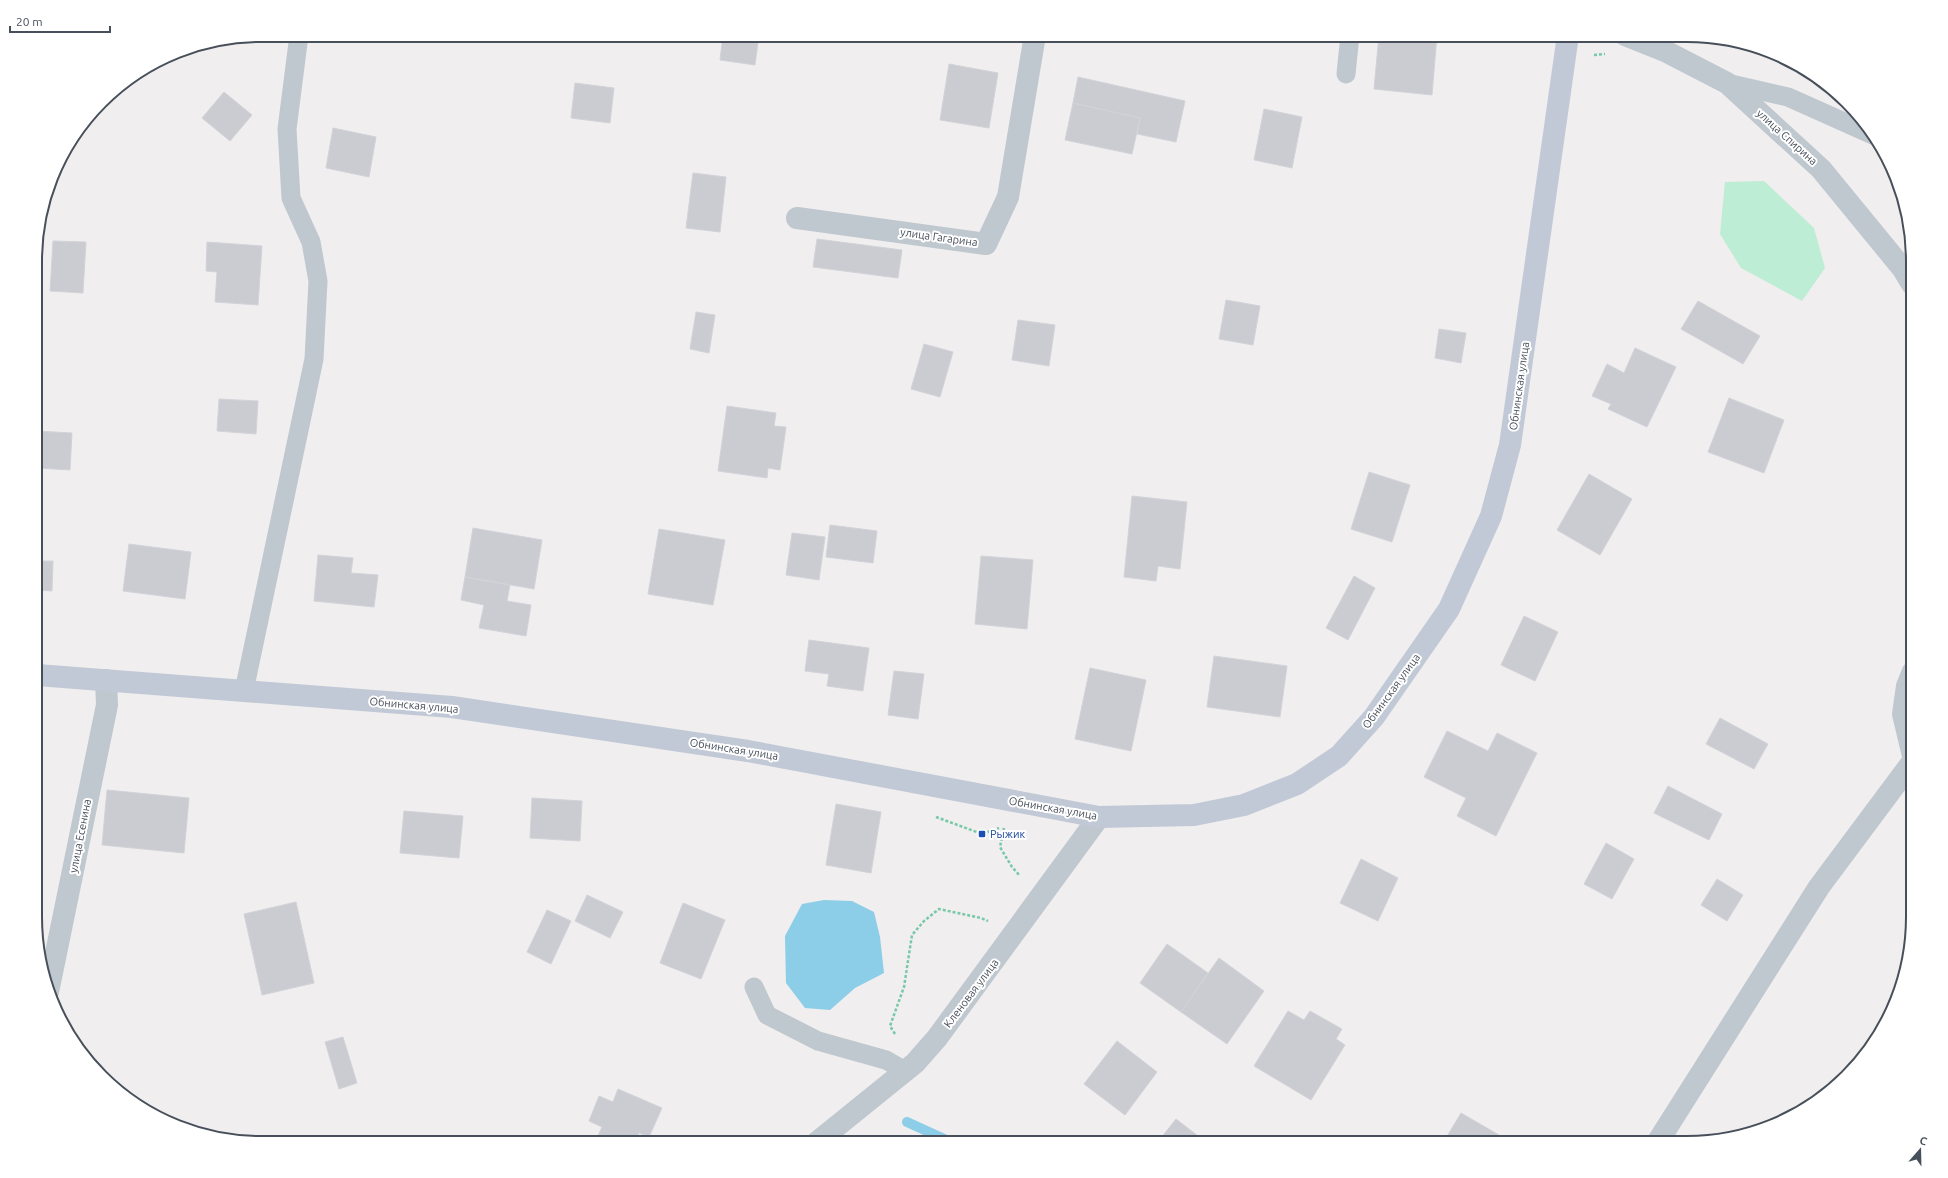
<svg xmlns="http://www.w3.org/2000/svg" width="1948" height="1178" viewBox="0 0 1948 1178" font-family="Ubuntu,sans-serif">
<rect width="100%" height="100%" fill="#f0eeee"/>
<path fill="#bdedd4" d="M1764 181 1814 228 1825 268 1802 301 1741 268 1720 234 1725 182Z"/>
<path fill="#8ccde8" d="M824 900 852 901 874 912 880 937 884 973 855 988 830 1010 805 1008 786 983 785 936 802 904Z"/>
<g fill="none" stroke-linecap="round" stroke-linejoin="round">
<path stroke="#8ccde8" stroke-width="10" d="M907 1122 953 1143"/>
</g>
<path fill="#cbccd2" stroke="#d2d3d9" d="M723 35H759L755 65 720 60Z
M1379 35H1437L1432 95 1374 89Z
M949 64 998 73 989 128 940 120Z
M1078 77 1185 101 1176 142 1137 134 1140 118 1073 103Z
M575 83 614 88 610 123 571 118Z
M224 92 252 115 230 141 202 118Z
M1073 103 1140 118 1132 154 1065 140Z
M1264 109 1302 117 1292 168 1254 160Z
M333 128 376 137 369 177 326 168Z
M693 173 726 177 720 232 686 228Z
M817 239 902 250 898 278 813 267Z
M53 241 86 242 83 293 50 291Z
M207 242 262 246 258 305 215 302 217 272 206 271Z
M1226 300 1260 306 1253 345 1219 339Z
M1698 301 1760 336 1743 364 1681 329Z
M696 312 715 315 709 353 690 349Z
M1018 320 1055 325 1049 366 1012 360Z
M1439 329 1466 333 1461 363 1435 358Z
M924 344 953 352 940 397 911 389Z
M1635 348 1676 367 1647 427 1608 409 1611 404 1592 396 1607 364 1624 373Z
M1729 398 1784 420 1764 473 1708 452Z
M219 399 258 401 256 434 217 431Z
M727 406 776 413 774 426 786 427 780 470 768 468 767 478 718 471Z
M37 431 72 433 70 470 37 468Z
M1369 472 1410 485 1392 542 1351 529Z
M1589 474 1632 499 1600 555 1557 530Z
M1132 496 1187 502 1180 569 1158 566 1156 581 1124 577Z
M830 525 877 531 873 563 826 557Z
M473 528 542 540 534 589 465 577Z
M659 529 725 540 713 605 648 594Z
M792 533 825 537 819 580 786 575Z
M129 544 191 552 185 599 123 591Z
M318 555 353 558 351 573 378 575 374 607 314 601Z
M981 556 1033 560 1027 629 975 624Z
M37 561H53L52 591 37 590Z
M1354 576 1375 588 1348 640 1326 628Z
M465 577 510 585 507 601 531 605 526 636 479 628 484 605 461 600Z
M1524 616 1558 632 1535 681 1501 665Z
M809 640 869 648 863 691 827 686 829 674 805 671Z
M1214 656 1287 666 1280 717 1207 707Z
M1090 668 1146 680 1131 751 1075 739Z
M894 671 924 674 918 719 888 715Z
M1720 718 1768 744 1754 769 1706 744Z
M1447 731 1488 751 1497 733 1537 753 1496 836 1457 816 1466 798 1424 777Z
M1668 786 1722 814 1709 840 1654 813Z
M107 790 189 798 184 853 102 845Z
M532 798 582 801 580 841 530 838Z
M836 804 881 812 871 873 826 865Z
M404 811 463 816 459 858 400 853Z
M1606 843 1634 859 1612 899 1584 884Z
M1361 859 1398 878 1378 921 1340 903Z
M1717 879 1743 895 1727 921 1701 905Z
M587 895 623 912 610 938 575 921Z
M296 902 314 983 262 995 244 914Z
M683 903 725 920 701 979 660 963Z
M547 910 571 921 551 964 527 952Z
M1167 944 1208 973 1181 1012 1140 983Z
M1219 958 1264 991 1227 1044 1181 1012Z
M1288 1011 1304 1020 1310 1011 1342 1029 1336 1039 1345 1045 1311 1100 1254 1066Z
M343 1037 357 1083 339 1089 325 1042Z
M1117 1041 1157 1072 1125 1115 1084 1084Z
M618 1089 662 1108 649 1137 639 1133 635 1143H595L602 1127 589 1121 599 1096 613 1102Z
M1461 1113 1499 1135 1495 1143H1443Z
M1176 1119 1207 1143H1157Z"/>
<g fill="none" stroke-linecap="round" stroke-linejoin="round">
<path stroke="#77c9a8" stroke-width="2.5" stroke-dasharray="3 2" stroke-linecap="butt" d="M1594 55 1605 54
M1906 313 1913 324
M936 817 982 834 999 828
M1004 828 1000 847 1012 867 1020 876
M895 1034 890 1026 904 987 912 935 924 921 939 909 981 918 988 921"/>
<path stroke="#bfc7cf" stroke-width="19" d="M1346 74 1350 35
M1727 83 1788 97 1873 135
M244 691 314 359 318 281 311 242 291 198 287 129 299 35
M754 987 767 1015 818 1041 886 1060 905 1071"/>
<path stroke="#bfc7cf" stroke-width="22" d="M1625 35 1665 51 1727 83 1821 169 1903 269 1912 284
M797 218 986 244 1008 197 1035 35
M1913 671 1907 686 1903 714 1913 756
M48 992 107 705 106 680
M816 1143 915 1063 937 1038 1099 817
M1657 1143 1819 887 1913 761"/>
<path stroke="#c1c9d6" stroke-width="22" d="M37 675 452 707 748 751 1099 817 1194 815 1244 805 1297 784 1339 756 1374 717 1449 609 1491 516 1510 445 1568 35"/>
</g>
<rect fill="#1a4fb4" stroke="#fff" stroke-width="1.5" x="978" y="830" width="8" height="8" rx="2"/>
<g text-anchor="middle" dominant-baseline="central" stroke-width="4" stroke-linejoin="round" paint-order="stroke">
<g font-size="11" fill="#474f5a" stroke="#fff">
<text transform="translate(1787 137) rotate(42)">улица Спирина</text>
<text transform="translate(939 237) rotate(8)">улица Гагарина</text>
<text transform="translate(1519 386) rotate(-82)">Обнинская улица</text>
<text transform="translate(1391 691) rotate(-54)">Обнинская улица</text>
<text transform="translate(414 705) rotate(5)">Обнинская улица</text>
<text transform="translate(734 749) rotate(9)">Обнинская улица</text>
<text transform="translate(1053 808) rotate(10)">Обнинская улица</text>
<text transform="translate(80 836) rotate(-79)">улица Есенина</text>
<text transform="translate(971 993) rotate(-53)">Кленовая улица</text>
</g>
<g font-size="11" fill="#164399" stroke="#fff" text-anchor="start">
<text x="990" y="834">Рыжик</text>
</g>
</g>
<path d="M0 0H1948V1178H0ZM261 42H1687A219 219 0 0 1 1906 261V917A219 219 0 0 1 1687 1136H261A219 219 0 0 1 42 917V261A219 219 0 0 1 261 42Z" fill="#fff" fill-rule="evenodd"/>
<path fill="none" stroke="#474f5a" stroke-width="2" d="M261 42H1687A219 219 0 0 1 1906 261V917A219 219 0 0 1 1687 1136H261A219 219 0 0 1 42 917V261A219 219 0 0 1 261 42Z"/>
<g transform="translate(1920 1150) rotate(20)" stroke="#ffffff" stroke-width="3" paint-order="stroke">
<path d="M0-3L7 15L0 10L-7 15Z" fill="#474f5a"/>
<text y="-6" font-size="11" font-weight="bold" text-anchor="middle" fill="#474f5a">С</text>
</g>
<path d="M10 26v6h100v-6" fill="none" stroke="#474f5a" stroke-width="2"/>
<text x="16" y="26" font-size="12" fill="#474f5a" stroke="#ffffff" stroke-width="3" paint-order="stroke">20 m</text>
</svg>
